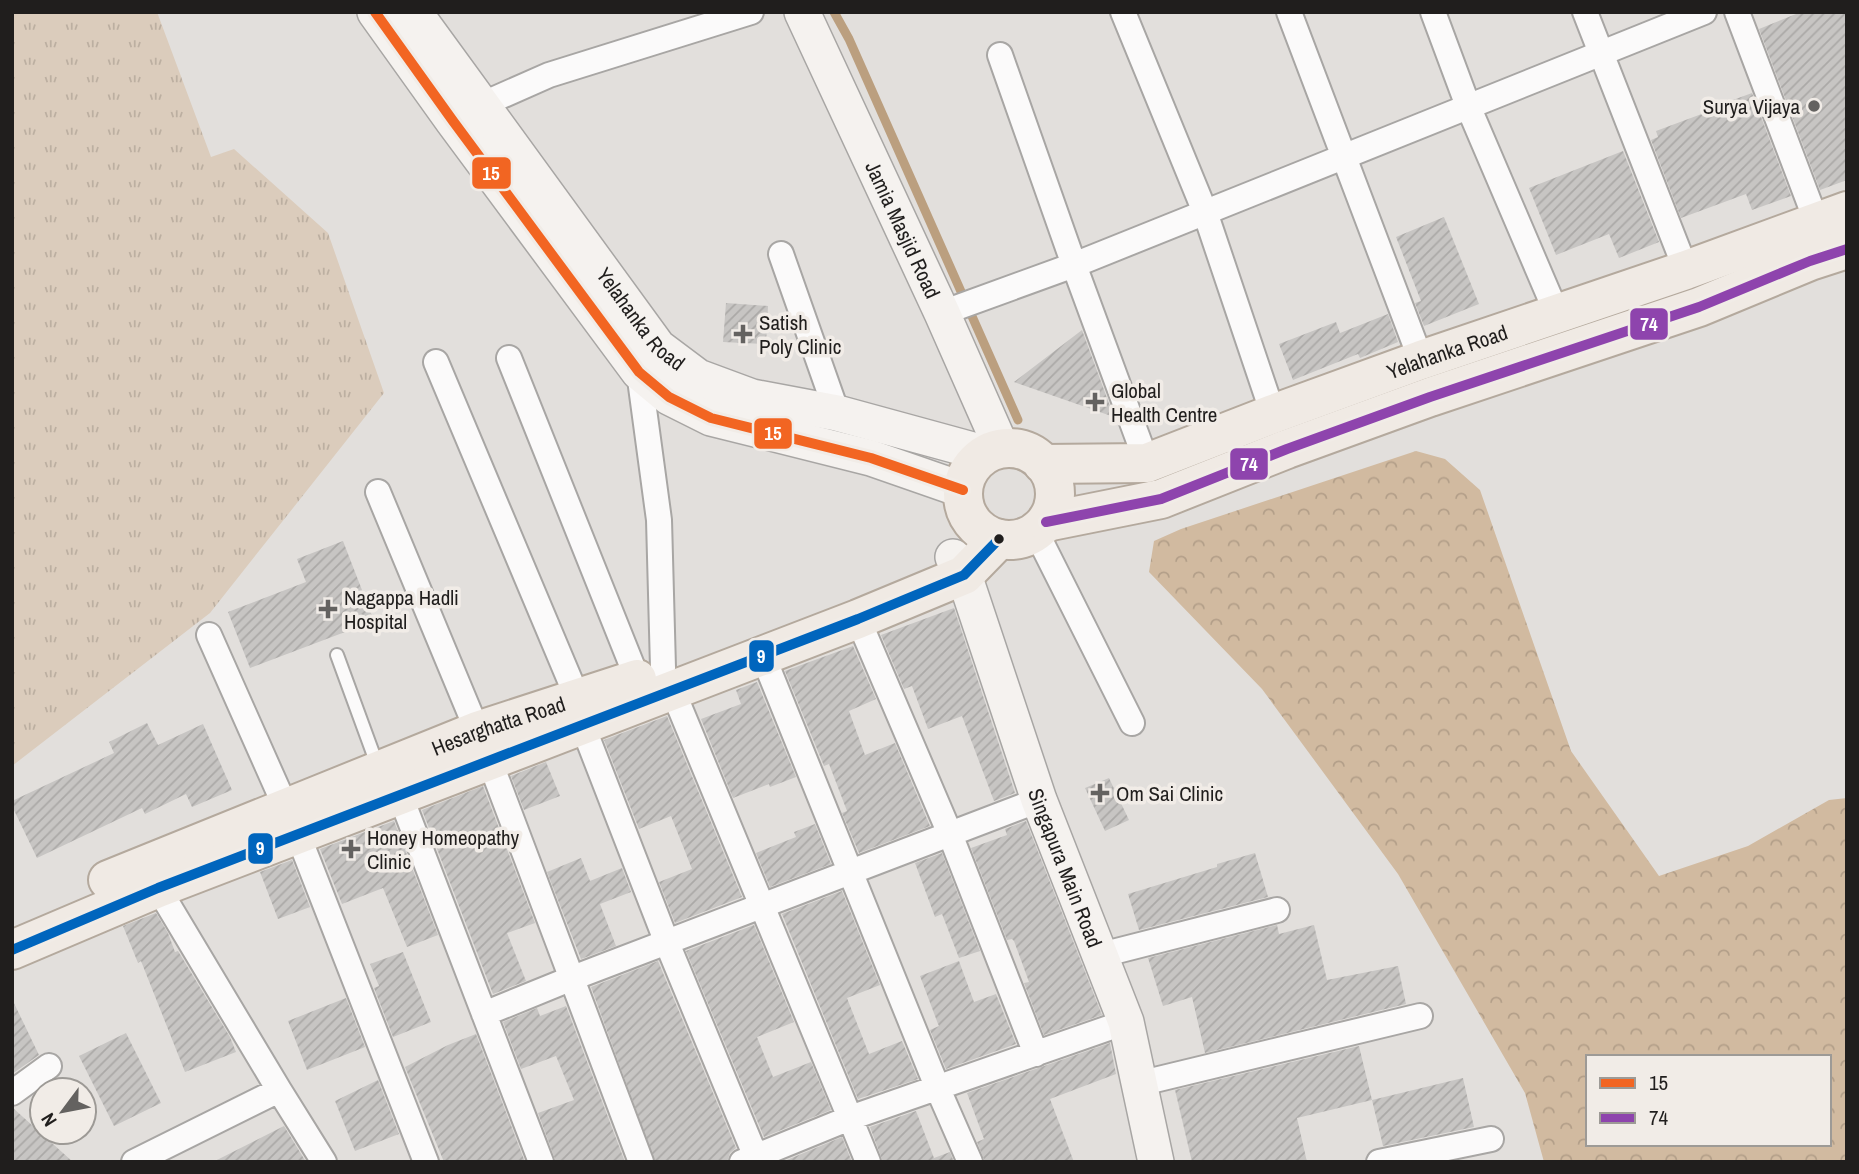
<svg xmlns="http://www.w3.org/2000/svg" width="1859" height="1174" viewBox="0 0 1859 1174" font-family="'Archivo Narrow',sans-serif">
<defs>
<pattern id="grass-tufts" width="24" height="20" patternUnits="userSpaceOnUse" patternTransform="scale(1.75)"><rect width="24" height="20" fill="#dbccbc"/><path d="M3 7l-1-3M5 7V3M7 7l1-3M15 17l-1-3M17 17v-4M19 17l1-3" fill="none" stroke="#bcafa1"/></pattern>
<pattern id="forest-crowns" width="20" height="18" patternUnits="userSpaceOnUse" patternTransform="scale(1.75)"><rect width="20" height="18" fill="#d1baa0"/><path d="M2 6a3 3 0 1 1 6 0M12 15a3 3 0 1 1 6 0" fill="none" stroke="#b39f89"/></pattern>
<pattern id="building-hatch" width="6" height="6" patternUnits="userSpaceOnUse" patternTransform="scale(1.75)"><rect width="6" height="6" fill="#c7c5c3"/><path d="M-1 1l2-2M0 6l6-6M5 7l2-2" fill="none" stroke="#aba9a7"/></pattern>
</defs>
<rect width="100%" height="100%" fill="#e2dfdc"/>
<path fill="url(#grass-tufts)" d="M12 12H157L211 157 234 149 328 233 384 393 210 613 12 766Z"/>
<path fill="url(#forest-crowns)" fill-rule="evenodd" d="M1416 451 1445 459 1480 490 1571 751 1659 876 1748 846 1829 800 1847 798V1162H1544L1525 1093 1398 874 1262 689 1149 572 1154 541 1181 529ZM1588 1057H1829V1144H1588Z"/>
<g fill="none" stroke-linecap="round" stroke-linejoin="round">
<path stroke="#bb9f7f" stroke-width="9" d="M834 12 849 39 1018 420"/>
</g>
<path fill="url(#building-hatch)" d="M1801 12H1847V180L1820 190 1759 29Z
M1752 93 1791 196 1752 210 1746 194 1681 218 1651 140 1658 137 1656 131 1715 109 1714 107Z
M1623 151 1659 242 1619 258 1609 234 1556 255 1529 188Z
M1444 217 1479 304 1424 326 1415 303 1421 301 1396 237Z
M726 303 768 306 766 344 723 342Z
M1388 314 1398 342 1360 358 1358 354 1293 380 1279 344 1336 322 1340 333Z
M1082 330 1114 417 1014 382Z
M343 541 374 621 250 668 228 612 306 582 297 559Z
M954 608 1015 793 994 801 962 716 928 729 912 686 904 689 881 635Z
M853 646 876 699 849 711 865 755 895 743 930 826 859 853 842 813 847 811 829 764 824 766 785 671Z
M757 682 796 777 770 787 769 784 733 798 701 719 741 704 736 690Z
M667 716 742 897 675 923 659 882 692 869 671 816 639 829 604 740Z
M147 723 158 745 203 724 232 790 192 807 186 794 145 814 142 808 37 858 12 806V801L114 753 109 742Z
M546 762 560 796 524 810 511 776Z
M1109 778 1129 820 1105 831 1085 788Z
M483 786 535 923 507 933 526 981 493 994 422 810Z
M394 821 438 935 407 947 383 888 342 904 320 849Z
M1026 821 1102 1015 1044 1035 1024 983 1029 982 1014 941 1012 939 1007 940 971 848 1007 835 1005 829Z
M815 824 831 864 770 887 756 853 796 837 794 832Z
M942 853 980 951 959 958 942 914 935 917 915 863Z
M1255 853 1268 897 1139 930 1128 894 1217 867V864Z
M581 858 590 881 622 868 631 892 600 904 616 946 581 959 547 872Z
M292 860 310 907 278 919 260 872Z
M842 891 880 985 847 998 869 1054 902 1041 918 1079 858 1099 782 914Z
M156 913 168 933 175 952 178 951 230 1037 236 1052 185 1072 141 961 138 963 123 926Z
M754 925 794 1022 757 1037 773 1077 811 1062 831 1110 764 1137 686 951Z
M1277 925 1279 934 1314 925 1327 980 1398 966 1406 1004 1205 1053 1192 997 1163 1006 1148 958Z
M403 952 431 1022 393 1037 374 988 379 986 370 964Z
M658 961 736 1148 730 1153 727 1162H655L591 987Z
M959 961 974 1002 996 994 1016 1044 946 1069 930 1030 939 1026 938 1024 920 976Z
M346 998 365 1047 307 1070 288 1021Z
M12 999 39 1055 12 1074Z
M566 1006 625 1162H556L538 1113 574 1100 556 1056 521 1069 503 1022 537 1008 540 1016Z
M126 1033 161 1103 114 1126 79 1056Z
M476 1034 525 1162H444L405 1067 448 1045Z
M1110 1043 1116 1074 1050 1099 1074 1162H985L977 1142 984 1139 967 1093Z
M1359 1046 1372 1100 1297 1118 1307 1162H1192L1175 1090Z
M1463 1078 1474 1127 1383 1146 1372 1100Z
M378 1080 399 1134 355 1151 335 1101Z
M13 1108 73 1162H12Z
M916 1111 934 1158 950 1152 954 1162H883L870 1127Z
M284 1126 306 1162H213Z
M842 1137 852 1162H782Z"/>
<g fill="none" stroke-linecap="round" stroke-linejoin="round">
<defs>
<path id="lane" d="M337 655 378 767"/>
<path id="street" d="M1123 12 1205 212 1273 414
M1289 12 1421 360
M1433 12 1468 106 1557 314
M1585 12 1686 270
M1737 12 1817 223
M1000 55 1074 265 1147 463
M481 105 549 75 751 12
M781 254 837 413
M942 313 1074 265 1704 12
M509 358 637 678
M436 362 577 697 582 724 667 943 758 1162
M639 372 659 520 663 668
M378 492 489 759 641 1162
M1036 532 1132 723
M858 619 950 834 1036 1054
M209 635 298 835 426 1162
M763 656 938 1089 970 1162
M672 689 850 1118 742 1162
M392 786 400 795 541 1162
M158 888 279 1090 324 1162
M1101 955 1277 910
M484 1014 570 979 1039 800
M1138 1084 1420 1016
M12 1093 49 1066
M134 1162 279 1090
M868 1162 850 1118 1126 1022
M1379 1162 1491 1139"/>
<g id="secondary">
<path d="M375 12 453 121 639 372 669 397 711 418 871 458 963 490"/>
<path id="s1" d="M414 12 658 347 698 377 752 397 837 413 987 454"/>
<path id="s2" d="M802 12 942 313 1002 449"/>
<path id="s3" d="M953 557 964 575 1039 800 1126 1022 1156 1162"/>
</g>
<g id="primary">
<circle cx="1009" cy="494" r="46"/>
<path id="s4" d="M1043 464 1147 463 1273 414 1421 360 1686 270 1847 211"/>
<path d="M1046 522 1161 499 1287 449 1430 397 1699 307 1810 261 1847 249"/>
<path id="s5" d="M108 880 477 731 637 679"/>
<path d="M12 950 158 888 858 619 964 575 999 539"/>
</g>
</defs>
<use href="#lane" stroke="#a8a6a4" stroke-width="16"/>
<use href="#street" stroke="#a8a6a4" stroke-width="28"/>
<use href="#secondary" stroke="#a8a6a4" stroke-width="38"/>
<use href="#primary" stroke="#b4a99d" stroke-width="42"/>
<use href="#lane" stroke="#fbfafa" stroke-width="12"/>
<use href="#street" stroke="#fbfafa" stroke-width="24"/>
<use href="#secondary" stroke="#f5f2ef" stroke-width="35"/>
<use href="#primary" stroke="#f0eae4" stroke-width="38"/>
<defs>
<path id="bus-1" d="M375 12 453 121 639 372 669 397 711 418 871 458 963 490"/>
<path id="bus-2" d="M1046 522 1161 499 1287 449 1430 397 1699 307 1810 261 1847 249"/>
<path id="bus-3" d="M12 950 158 888 858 619 964 575 999 539"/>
</defs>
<use href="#bus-1" stroke="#f1ece7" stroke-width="16"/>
<use href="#bus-2" stroke="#f1ece7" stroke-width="16"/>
<use href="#bus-3" stroke="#f1ece7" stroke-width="16"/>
<use href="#bus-1" stroke="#f26522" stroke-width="10"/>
<use href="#bus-2" stroke="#8e44ad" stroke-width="10"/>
<use href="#bus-3" stroke="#0065bd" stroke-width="10"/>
</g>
<g fill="#646260" stroke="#f1ece7" stroke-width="2.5">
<circle cx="1814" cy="106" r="7"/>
<path d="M739.5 323.5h7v7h7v7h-7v7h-7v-7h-7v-7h7z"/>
<path d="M1091.5 391.5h7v7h7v7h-7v7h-7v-7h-7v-7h7z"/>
<path d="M324.5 598.5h7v7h7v7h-7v7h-7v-7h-7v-7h7z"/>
<path d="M1096.5 782.5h7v7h7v7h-7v7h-7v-7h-7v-7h7z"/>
<path d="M347.5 838.5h7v7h7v7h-7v7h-7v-7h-7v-7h7z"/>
</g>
<circle fill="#201e1d" stroke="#f1ece7" stroke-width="2.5" cx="999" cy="539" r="6"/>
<g text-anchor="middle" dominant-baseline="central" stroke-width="7" stroke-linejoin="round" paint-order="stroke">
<g font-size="21" fill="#201e1d" stroke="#f1ece7" text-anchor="start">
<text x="1800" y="106" text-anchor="end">Surya Vijaya</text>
<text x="759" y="322">Satish<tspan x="759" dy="24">Poly Clinic</tspan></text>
<text x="1111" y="390">Global<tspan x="1111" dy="24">Health Centre</tspan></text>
<text x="344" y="597">Nagappa Hadli<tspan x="344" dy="24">Hospital</tspan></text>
<text x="1116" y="793">Om Sai Clinic</text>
<text x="367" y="837">Honey Homeopathy<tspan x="367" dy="24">Clinic</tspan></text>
</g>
<g font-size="21" fill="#201e1d" stroke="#f1ece7">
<text stroke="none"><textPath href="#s2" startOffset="240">Jamia Masjid Road</textPath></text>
<text stroke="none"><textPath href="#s1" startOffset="382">Yelahanka Road</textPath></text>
<text stroke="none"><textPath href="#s4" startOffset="424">Yelahanka Road</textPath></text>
<text stroke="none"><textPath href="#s5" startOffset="420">Hesarghatta Road</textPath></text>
<text stroke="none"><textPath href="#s3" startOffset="331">Singapura Main Road</textPath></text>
</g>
</g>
<g stroke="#f1ece7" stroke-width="2.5">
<rect x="471" y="156" width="41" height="34" rx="7" fill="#f26522"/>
<rect x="1629" y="307" width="40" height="34" rx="7" fill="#8e44ad"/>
<rect x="753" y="417" width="40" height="33" rx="7" fill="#f26522"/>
<rect x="1229" y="447" width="40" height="34" rx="7" fill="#8e44ad"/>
<rect x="748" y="639" width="27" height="34" rx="7" fill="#0065bd"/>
<rect x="247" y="832" width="27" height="33" rx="7" fill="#0065bd"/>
</g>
<g font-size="19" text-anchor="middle" font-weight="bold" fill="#fff">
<text x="491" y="180">15</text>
<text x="1649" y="331">74</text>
<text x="773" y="440">15</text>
<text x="1249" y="471">74</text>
<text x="761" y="663">9</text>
<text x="260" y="855">9</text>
</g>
<rect width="1859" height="1174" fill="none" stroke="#201e1d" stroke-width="28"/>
<rect x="1586" y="1055" width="245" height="91" fill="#f1ece7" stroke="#9d9a96" stroke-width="2"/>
<rect x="1600" y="1078" width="35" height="10" fill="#f26522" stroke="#9d9a96" stroke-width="2"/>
<text x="1649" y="1090" font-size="21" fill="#201e1d">15</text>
<rect x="1600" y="1113" width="35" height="10" fill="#8e44ad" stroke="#9d9a96" stroke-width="2"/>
<text x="1649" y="1125" font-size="21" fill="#201e1d">74</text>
<g transform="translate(63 1111) rotate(238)"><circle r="33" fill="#f1ece7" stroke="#9d9a96" stroke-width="2"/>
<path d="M0-5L12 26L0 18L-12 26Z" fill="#646260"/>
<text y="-10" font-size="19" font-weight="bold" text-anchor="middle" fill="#201e1d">N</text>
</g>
</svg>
